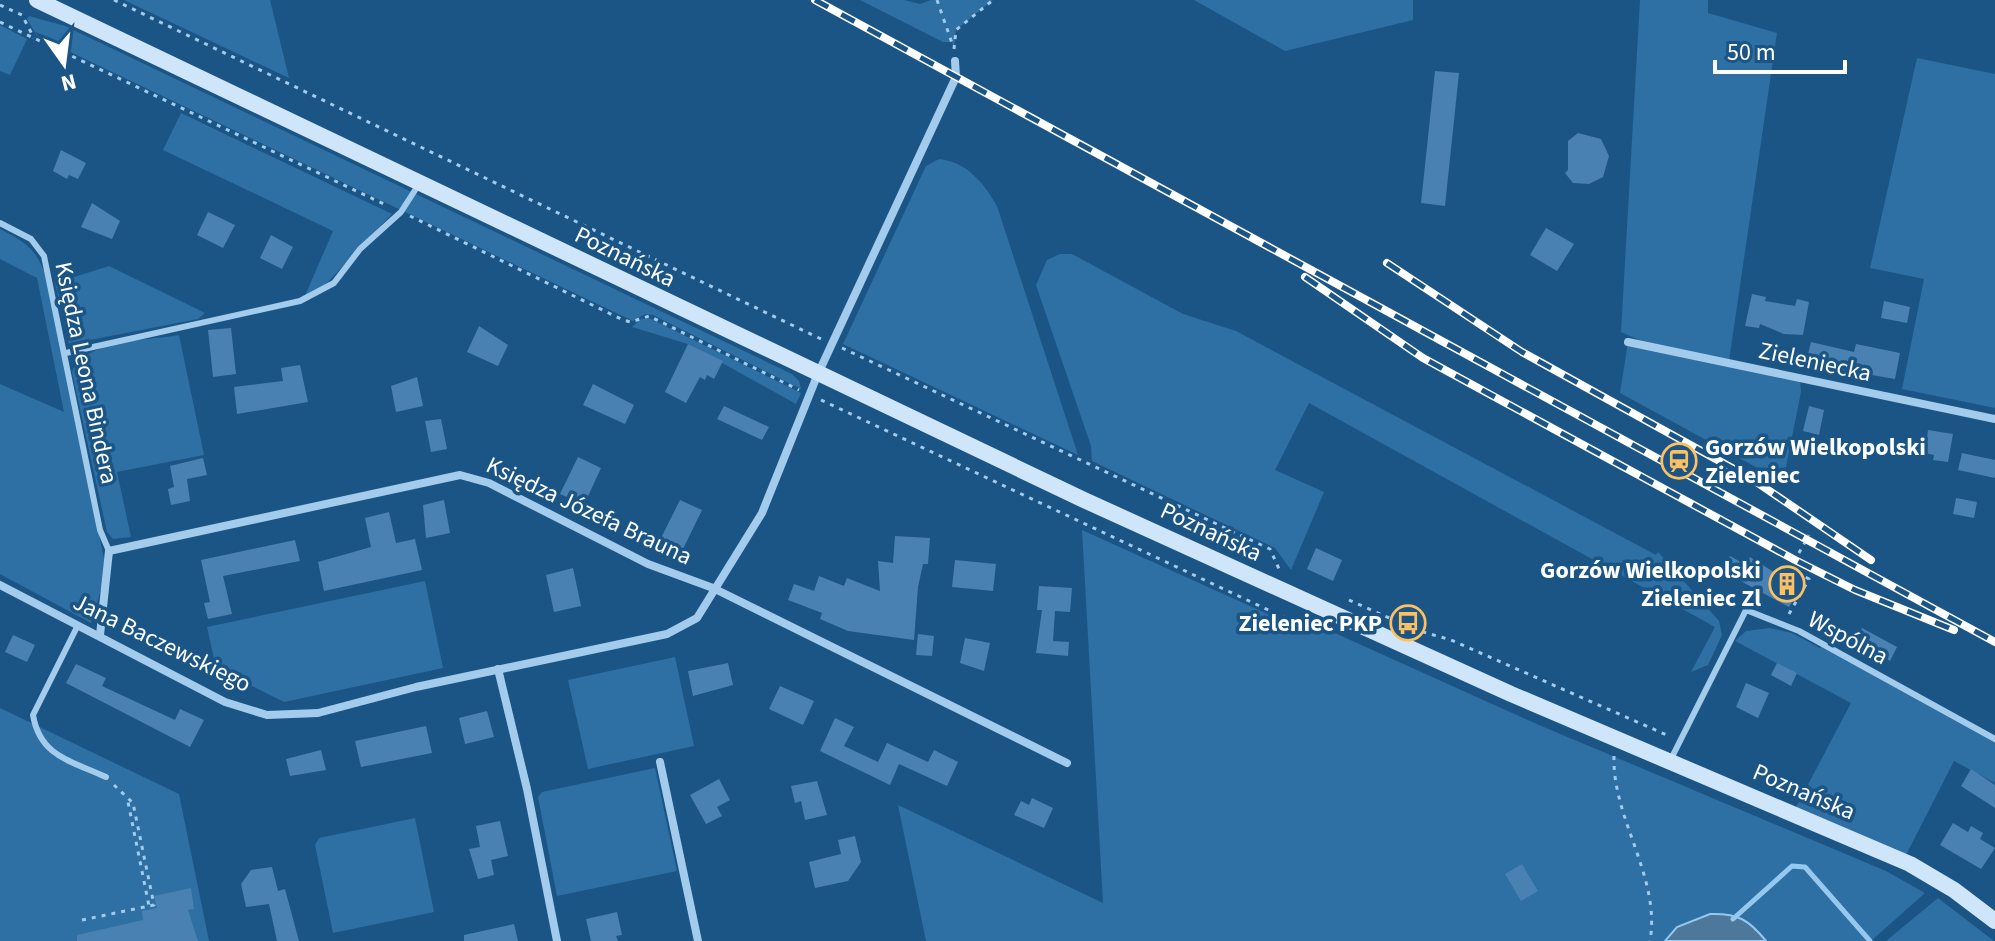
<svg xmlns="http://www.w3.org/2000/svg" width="1995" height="941" viewBox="0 0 1995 941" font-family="'Source Sans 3',sans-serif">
<rect width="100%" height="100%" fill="#1b5586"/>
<path fill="#2e6fa4" d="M124 0H270L289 78Z
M860 0H904L920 4 931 0H993L956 30 954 49 952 42H943Z
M1194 0H1413V20L1285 51Z
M1640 0H1708V13L1777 33 1729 361 1646 343 1621 332Z
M29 16 65 26 792 374 799 381 801 389 653 315 645 314 633 321 37 36 27 19Z
M0 25 27 39 10 75 0 71Z
M1917 58 1995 74V408L1902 389 1924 279 1870 268Z
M181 113 392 214 325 285 304 298 333 231 163 150Z
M939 159C967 162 983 182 997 206L1078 455 843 344 926 166Z
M0 229C25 242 37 249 46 277L104 559 102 586 91 623 0 574V384L64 412 37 278 0 259Z
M1060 254H1072L1183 314 1236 331 1656 555 1658 552 1719 621 1722 635 1708 665 1691 672 1715 627 1309 403 1275 470 1324 492 1291 570 1275 548 1092 461 1091 446 1036 285 1047 260Z
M109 266 205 313 198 319 69 344 55 283Z
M649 318 801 393 796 404 688 344 632 327 641 319Z
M179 335 204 455 117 472 131 537 113 539 107 532 72 372C87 339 146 341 179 335Z
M1628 342 1800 379 1801 392 1783 482 1620 393Z
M1082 530 1292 625 1337 634 1539 725 1886 871 1925 893 1871 941H926L898 805 1103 903Z
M425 581 443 668 284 702 216 668 207 627Z
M1770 628 1792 633 1820 648 1823 645 1995 739V783L1954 761 1903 861 1793 813 1851 703 1735 641 1746 631Z
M675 657 694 746 588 769 568 680Z
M0 708 179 794 209 941H0Z
M655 768 677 871 557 896 538 797 542 792Z
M415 818 434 912 333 933 315 845 319 838Z
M1938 898 1994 941H1886Z"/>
<path fill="#4d779b" stroke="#95c8ee" stroke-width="2" d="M1710 914C1738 913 1749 920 1766 941H1665L1677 927Z"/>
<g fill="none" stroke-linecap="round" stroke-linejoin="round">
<path stroke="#95c8ee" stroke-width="5" d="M1733 919 1792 866 1805 867 1870 941"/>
</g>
<path fill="#4881b2" d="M1435 71 1459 73 1445 206 1421 203Z
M1578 133 1601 139 1609 156 1603 177 1589 184 1573 183 1565 173 1568 170V141Z
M61 150 86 163 78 179 69 175 67 179 53 171Z
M92 203 120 221 112 239 81 227Z
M208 212 235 225 223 248 197 235Z
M1546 228 1574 244 1557 271 1530 255Z
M271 235 293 247 282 269 260 258Z
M1752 294 1766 297 1765 301 1795 306 1797 299 1809 302 1803 335 1784 334 1760 324 1759 328 1745 326Z
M1884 301 1910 307 1907 323 1881 318Z
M479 326 508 345 498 366 467 352Z
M231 328 236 374 213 377 208 330Z
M1811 342 1854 352 1856 344 1900 353 1895 379 1825 367 1826 362 1807 358Z
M688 344 723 361 714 379 707 375 705 380 700 377 686 403 665 392Z
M300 365 308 402 237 414 234 387 283 381 281 368Z
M417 377 423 406 396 412 391 386Z
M593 384 634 405 625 424 583 405Z
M724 406 769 427 762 440 717 419Z
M1809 406 1824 410 1819 435 1803 431Z
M441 419 447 449 431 452 425 421Z
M1928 430 1953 434 1948 462 1933 460 1934 455 1925 453Z
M1962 453 1995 460V478L1958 470Z
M578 457 601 468 584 505 560 494Z
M203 458 207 475 187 479 190 501 171 505 168 489 174 487 170 466Z
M1956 498 1977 502 1974 518 1953 514Z
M444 500 450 533 426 538 423 505Z
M680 500 702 510 683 549 661 538Z
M389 512 396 543 415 539 422 570 324 591 318 562 371 547 365 518Z
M895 536 930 538 928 564H923L918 587 914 640 848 631 820 619 822 613 788 600 794 584 814 591 819 576 844 586 847 578 880 591 878 561 893 563Z
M295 540 300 561 223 576 232 614 208 619 204 603 210 602 201 560Z
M1316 548 1342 560 1333 581 1307 569Z
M1730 556 1746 565 1750 557 1791 583 1788 587 1798 592 1789 607 1722 571Z
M955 560 996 564 993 591 952 587Z
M573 568 581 606 554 612 546 575Z
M1039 586 1072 588 1070 612 1055 611 1053 641 1069 642 1068 656 1036 653 1042 610H1037Z
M1862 628 1897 647 1890 661 1856 640Z
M918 634 934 636 932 656 916 655Z
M13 635 35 645 27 662 5 652Z
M965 638 990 643 984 671 960 663Z
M728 663 733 685 693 696 688 671Z
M1777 663 1797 673 1791 686 1771 675Z
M76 664 106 678 102 686 175 720 180 709 204 720 190 747 66 683Z
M1746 683 1769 693 1758 718 1736 707Z
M780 686 814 701 803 725 769 709Z
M487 711 494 737 465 744 459 718Z
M835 718 854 727 844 746 878 762 887 743 928 762 934 750 958 762 947 786 899 764 890 785 820 751Z
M426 726 432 753 361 767 355 741Z
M321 750 326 770 290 776 286 759Z
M1971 769 1995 785V808L1961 786Z
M719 779 730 800 717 807 722 816 706 824 690 795Z
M817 781 827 815 805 820 801 801 795 803 791 786Z
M1032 798 1053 808 1044 828 1014 815 1021 801 1029 805Z
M500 821 508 856 491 860 494 875 478 879 469 849 480 847 476 826Z
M1953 823 1968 832 1971 826 1983 833 1980 839 1995 848 1981 869 1940 845Z
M855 836 861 862 848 881 815 888 809 862 841 854 838 840Z
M1522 864 1538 891 1521 901 1505 874Z
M272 867 278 891 285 889 299 941H277L269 904 246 907 241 884 251 870Z
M191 888 194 909 188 910 198 941H77V935L143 920 142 911 157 908 154 896Z
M617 912 622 935 616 936 618 941H591L586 919Z
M514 924 518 941H464V935Z"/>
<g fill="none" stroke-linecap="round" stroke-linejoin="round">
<path stroke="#a2cbec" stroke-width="3" stroke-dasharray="4 6" stroke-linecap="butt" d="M114 0 821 339
M937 0 953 46
M0 5 22 15 34 38
M0 22 388 206
M954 49 956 30 993 0
M410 216 623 320 631 322 649 316 799 390
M842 348 1270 549 1280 571
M821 400 1296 623 1323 628
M1349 600 1416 630 1451 640 1669 736
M1789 614 1809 579 1790 569 1809 535
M1614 756C1612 819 1661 877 1650 941
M114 785 133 803 154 905 149 906
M82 920 149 906 127 797"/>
<path stroke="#a2cbec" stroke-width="6" d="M0 223 31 239 44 256 100 530 109 551
M66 353 300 301 334 283 360 249 401 212 419 184
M78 625 33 715C40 757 72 761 106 777
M1670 761 1746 610 1799 631 1995 739"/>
<path stroke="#a2cbec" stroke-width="8" d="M1628 342 1995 419
M0 585 225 702 267 715 318 713 416 687 667 634 697 618 762 513 817 376 956 77 955 61
M100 635 109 551 460 475 489 483 648 564 713 588 1067 763
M498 669 527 789 557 941
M660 762 698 941"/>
<path stroke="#cfe5f9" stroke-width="16" d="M37 0 1084 500 1511 694 1910 864 1954 890 1995 921"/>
<defs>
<path id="rail" d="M815 0 1995 642
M1387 263 1522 352 1752 479 1871 560
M1305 277 1423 358 1795 560 1855 590 1954 630"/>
</defs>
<use href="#rail" stroke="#fff" stroke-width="8"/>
<use href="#rail" stroke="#1b5586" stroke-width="5" stroke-dasharray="15" stroke-linecap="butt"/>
</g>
<defs>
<symbol id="station-ring" viewBox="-11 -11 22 22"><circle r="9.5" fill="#1b5586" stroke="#fdbf5f" stroke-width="1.5"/><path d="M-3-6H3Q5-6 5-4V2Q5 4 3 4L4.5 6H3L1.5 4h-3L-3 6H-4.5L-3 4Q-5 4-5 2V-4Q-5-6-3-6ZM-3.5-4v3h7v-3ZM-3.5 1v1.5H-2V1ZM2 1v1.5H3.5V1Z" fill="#fdbf5f"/></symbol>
<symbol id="building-ring" viewBox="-11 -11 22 22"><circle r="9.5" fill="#1b5586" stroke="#fdbf5f" stroke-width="1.5"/><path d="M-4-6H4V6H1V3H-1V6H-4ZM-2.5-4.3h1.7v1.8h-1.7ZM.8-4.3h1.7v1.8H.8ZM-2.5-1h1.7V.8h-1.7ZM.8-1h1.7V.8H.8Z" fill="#fdbf5f"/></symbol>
<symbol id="bus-ring" viewBox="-11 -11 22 22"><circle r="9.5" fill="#1b5586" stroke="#fdbf5f" stroke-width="1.5"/><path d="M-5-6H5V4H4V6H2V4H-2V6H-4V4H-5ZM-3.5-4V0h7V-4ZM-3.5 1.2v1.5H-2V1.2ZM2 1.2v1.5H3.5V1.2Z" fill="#fdbf5f"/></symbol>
</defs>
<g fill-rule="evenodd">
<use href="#station-ring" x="1659" y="441" width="40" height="40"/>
<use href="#building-ring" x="1767" y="564" width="40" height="40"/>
<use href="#bus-ring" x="1388" y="603" width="40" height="40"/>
</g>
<g text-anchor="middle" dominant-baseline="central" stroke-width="7" stroke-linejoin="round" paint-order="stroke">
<g font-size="24" fill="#fff" stroke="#1b5586">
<text transform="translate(625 257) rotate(26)">Poznańska</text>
<text transform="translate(1815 362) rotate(12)">Zieleniecka</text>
<text transform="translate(86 373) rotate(78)">Księdza Leona Bindera</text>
<text transform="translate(589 511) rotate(25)">Księdza Józefa Brauna</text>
<text transform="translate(1211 532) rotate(25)">Poznańska</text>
<text transform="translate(1848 638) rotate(28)">Wspólna</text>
<text transform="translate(162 643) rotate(26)">Jana Baczewskiego</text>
<text transform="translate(1804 792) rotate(23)">Poznańska</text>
</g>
<g font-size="24" font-weight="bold" fill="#fff" stroke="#1b5586" text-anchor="end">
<text x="1705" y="447" text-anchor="start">Gorzów Wielkopolski<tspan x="1705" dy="28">Zieleniec</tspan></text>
<text x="1761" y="570">Gorzów Wielkopolski<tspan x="1761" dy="28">Zieleniec Zl</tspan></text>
<text x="1382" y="623">Zieleniec PKP</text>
</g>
</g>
<g transform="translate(64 64) rotate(166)" stroke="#1b5586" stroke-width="6" paint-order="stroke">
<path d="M0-6L14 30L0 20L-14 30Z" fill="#ffffff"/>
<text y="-12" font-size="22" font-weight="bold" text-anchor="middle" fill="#ffffff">N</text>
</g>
<path d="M1715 60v12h130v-12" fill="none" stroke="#ffffff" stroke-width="4"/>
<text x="1727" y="60" font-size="24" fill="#ffffff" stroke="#1b5586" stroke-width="6" paint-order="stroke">50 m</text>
</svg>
